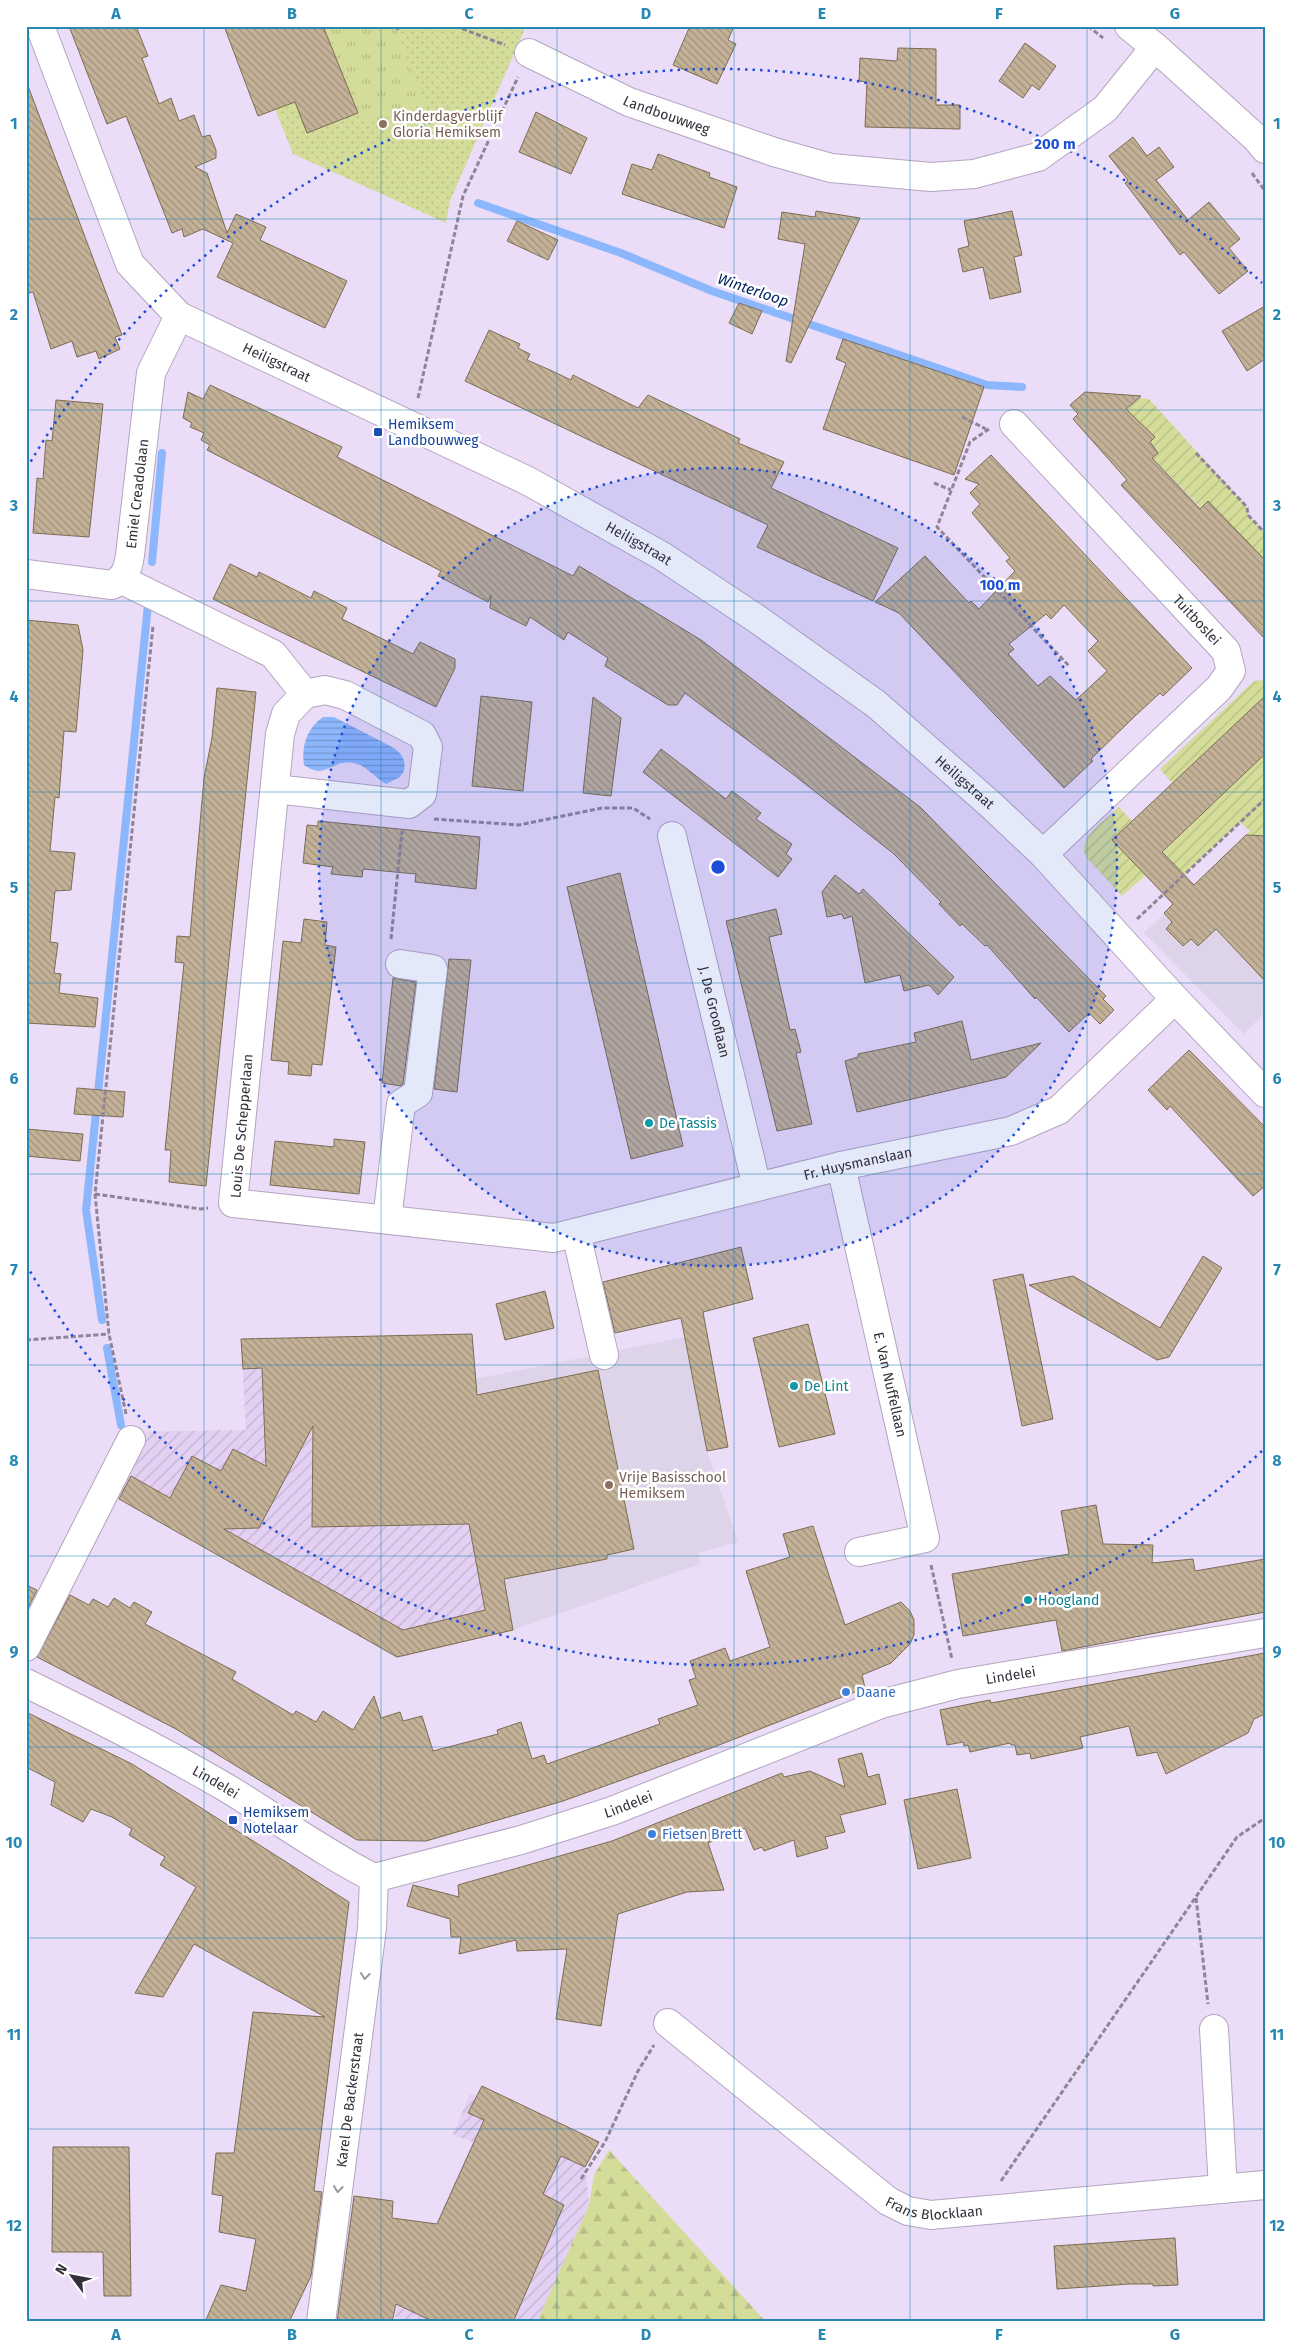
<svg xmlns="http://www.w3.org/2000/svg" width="1291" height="2348" viewBox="0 0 1291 2348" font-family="'Fira Sans',sans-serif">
<defs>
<pattern id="industrial-furrows" width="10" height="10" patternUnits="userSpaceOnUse" patternTransform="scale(1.25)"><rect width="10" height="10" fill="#e3d0f3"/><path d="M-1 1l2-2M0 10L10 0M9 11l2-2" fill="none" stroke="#c3b3d1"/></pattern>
<pattern id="grass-dots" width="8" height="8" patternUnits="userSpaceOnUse" patternTransform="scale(1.25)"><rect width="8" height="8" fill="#d4dc99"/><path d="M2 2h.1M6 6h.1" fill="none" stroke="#b7bd85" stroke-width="1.8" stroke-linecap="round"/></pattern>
<pattern id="forest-firs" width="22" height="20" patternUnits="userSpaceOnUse" patternTransform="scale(1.25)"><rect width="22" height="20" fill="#d4dc99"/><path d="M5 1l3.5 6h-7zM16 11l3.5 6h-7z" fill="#b7bd85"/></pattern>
<pattern id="park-tufts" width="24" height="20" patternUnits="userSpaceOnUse" patternTransform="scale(1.25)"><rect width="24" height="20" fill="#d4dc99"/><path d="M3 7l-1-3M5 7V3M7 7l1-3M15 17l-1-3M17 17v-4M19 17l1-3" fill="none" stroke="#b7bd85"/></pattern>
<pattern id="garden-furrows" width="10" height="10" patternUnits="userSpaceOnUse" patternTransform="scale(1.25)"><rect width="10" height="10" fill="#d4dc99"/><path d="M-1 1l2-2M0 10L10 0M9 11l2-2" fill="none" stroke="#b7bd85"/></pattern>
<pattern id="water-rules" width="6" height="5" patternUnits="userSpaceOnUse" patternTransform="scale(1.25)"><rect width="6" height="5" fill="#8cb7fc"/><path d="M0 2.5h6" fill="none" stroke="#7395cd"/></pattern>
<pattern id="building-back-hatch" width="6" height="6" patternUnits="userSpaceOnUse" patternTransform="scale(1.25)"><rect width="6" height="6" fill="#c4b298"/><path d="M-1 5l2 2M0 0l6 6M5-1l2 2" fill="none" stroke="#a0917d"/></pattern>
</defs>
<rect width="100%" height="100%" fill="#ebdcf8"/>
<path fill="url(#industrial-furrows)" d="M472 1334 480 1438 489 1499 513 1630 398 1658 106 1491 129 1432 246 1430 241 1339Z
M482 2086 599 2142 585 2167 589 2205 537 2322H403L394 2316 473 2142 453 2135 470 2094 477 2096Z"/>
<path fill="#ded4e9" d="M1265 799V1012L1244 1034 1144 933 1250 831Z
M685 1337 707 1451 738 1542 699 1553 700 1564 513 1630 489 1498 480 1439 475 1379Z"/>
<path fill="url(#grass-dots)" d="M242 26H526L450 201 446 223 293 154Z"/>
<path fill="url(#forest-firs)" d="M609 2150 766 2322H537L589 2205 594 2175Z"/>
<path fill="url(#park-tufts)" d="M326 26H395L424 103 367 125Z"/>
<path fill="url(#garden-furrows)" d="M1139 398 1149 399 1247 507 1248 515 1265 533V570L1215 524 1223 517 1208 501 1201 508 1152 458 1158 453 1150 442 1155 437 1124 411Z
M1265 680V696L1172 783 1160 769 1254 681Z
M1262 756 1265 760V836L1246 835 1250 831 1240 822 1184 875 1162 853Z
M1119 807 1132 821 1112 840 1146 875 1122 896 1085 856C1078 836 1107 819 1119 807Z"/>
<path fill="url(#water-rules)" d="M323 717H334L394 748C402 754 406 760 404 771L400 777 386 784C375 778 365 764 353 763 330 759 327 781 304 765 301 747 307 728 323 717Z"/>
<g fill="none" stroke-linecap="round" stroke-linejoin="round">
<path stroke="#8cb7fc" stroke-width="8" d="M478 203 621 253 712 291 987 385 1022 387
M152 562 162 453
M102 1320 86 1210 148 605
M107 1348 121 1425"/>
</g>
<path fill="url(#building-back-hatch)" stroke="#7c6c54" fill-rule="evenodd" d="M69 26H136L148 56 142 58 159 104 171 98 179 121 194 115 202 137 210 135 216 150V158L195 167 207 173 227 233 236 214 266 227 260 240 347 281 325 328 217 277 233 243 203 229 184 237 182 229 172 233 126 116 107 124Z
M224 26H323L358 113 307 133 295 102 258 116Z
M690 26H734L728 40 736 44 717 84 673 65Z
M1025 43 1056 66 1039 90 1032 85 1023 98 999 81Z
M898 48 936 49V105H960V129L865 127 867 82 859 81 860 58 897 61Z
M26 86H28L122 335 115 337 120 349 99 359 96 351 77 357 72 341 51 349 33 292 26 294Z
M536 112 587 138 571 174 519 152Z
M1133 137 1147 156 1159 147 1174 167 1156 180 1188 220 1209 202 1240 239 1229 248 1248 271 1219 294 1184 252 1180 255 1125 183 1128 180 1109 156Z
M658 154 710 173 709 177 737 187 724 228 622 194 632 164 652 170Z
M816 211 860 218 791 363 786 361 805 244 778 239 782 212 815 217Z
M1012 211 1022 255 1014 257 1021 292 990 299 983 267 963 272 958 249 969 246 964 221Z
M517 221 558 240 548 260 507 241Z
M739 303 762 311 752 334 729 323Z
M1265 306V359L1247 371 1222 331Z
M489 330 520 344 518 348 530 354 527 360 550 370 571 380 573 375 638 408 648 395 740 439 738 443 784 462 771 488 898 548 873 601 757 547 768 525 465 381Z
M843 339 984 387 954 475 823 429 846 363 836 359Z
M210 385 342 447 337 457 573 576 579 566 701 640 920 807 1106 996 1103 999 1114 1010 1100 1024 1089 1013 1069 1032 1036 997 1035 999 987 945 985 946 962 924 960 926 939 904 941 902 894 854 794 775 685 693 677 705H668L605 666 608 658 568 632 564 640 530 617 526 626 490 608 491 595 488 602 438 576 441 571 207 450 210 445 201 440 204 433 190 427 192 423 183 418 188 392 203 399Z
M1085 392 1141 396 1126 409 1155 437 1150 442 1158 453 1152 458 1200 509 1208 501 1265 560V639L1121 485 1127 480 1073 419 1078 414 1070 405Z
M56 400 103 404 89 537 33 533 37 478 43 479 46 440 52 441Z
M991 455 1192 668 1163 696 1160 693 1135 716 1091 759 1093 761 1064 788 899 613 875 602 925 556 969 603 971 601 979 609 1015 571 1006 561 1010 558 972 513 980 504 970 493 979 484 965 479ZM1064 605 1098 641 1088 651 1107 671 1076 700 1050 676 1038 686 1008 654 1014 649 1009 644 1046 614 1051 619Z
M230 564 257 577 259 572 311 598 314 591 347 608 342 619 413 654 420 642 455 659V668L436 707 213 599Z
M26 620 78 625 83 650 76 732 64 731 59 798 55 797 50 851 75 853 71 890 55 891 50 942 58 943 54 973 61 974 59 993 98 998 95 1027 26 1023Z
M217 688 256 692 206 1186 169 1182 171 1150H165L184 963 175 962 177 936 190 937 204 778 212 738Z
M481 696 532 702 523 791 472 786Z
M1265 696V754L1162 852 1194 885 1246 835 1265 836V981L1216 929 1198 946 1191 939 1183 946 1166 929 1172 922 1164 913 1173 904 1112 840Z
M593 697 621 718 611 796 583 793Z
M661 749 726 799 732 791 761 813 756 819 792 844 786 854 792 859 778 877 643 772Z
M318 821 480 837 476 889 415 882 416 874 363 869 362 877 331 874 333 867 303 863 307 825 318 826Z
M620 873 683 1146 631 1159 567 887Z
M835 875 859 894 863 889 954 977 938 995 929 985 904 991 900 975 865 983 852 916 844 919 842 914 827 917 822 892Z
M776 909 782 934 769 937 790 1030 795 1029 801 1052 796 1053 812 1124 777 1131 726 921Z
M304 919 327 922 325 945 336 947 322 1065 312 1064 311 1076 288 1074 289 1062 271 1060 283 941 301 943Z
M449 959 471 960 457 1092 434 1089Z
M393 978 416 982 403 1084 401 1086 382 1083Z
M962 1021 971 1060 1041 1043 1006 1077 857 1112 845 1061 858 1057V1054L916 1042 914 1033Z
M1189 1050 1265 1127V1186L1253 1196 1170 1106 1167 1110 1148 1090Z
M77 1088 125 1092 123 1117 74 1114Z
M26 1129 83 1134 80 1161 26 1156Z
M334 1139 365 1142 359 1194 270 1185 275 1141 334 1147Z
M741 1247 753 1299 703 1312 728 1447 707 1451 681 1318 615 1333 603 1282Z
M1203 1256 1222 1268 1169 1357 1157 1360 1029 1285 1073 1276 1160 1328Z
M1023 1274 1053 1419 1022 1426 993 1280Z
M545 1291 554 1328 505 1340 496 1304Z
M808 1324 835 1434 779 1447 753 1338Z
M472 1334 477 1395 598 1370 634 1549 607 1555V1559L504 1579 513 1630 397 1657 119 1499 131 1476 170 1498 192 1456 221 1471 233 1449 266 1466 262 1368 243 1369 241 1339ZM313 1426 312 1527 469 1524 485 1610 403 1630 224 1529 259 1528Z
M1096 1505 1103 1544 1153 1545 1152 1563 1193 1559 1195 1571 1265 1559V1612L1062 1651 1056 1620 963 1636 952 1574 1069 1554 1061 1511Z
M813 1526 845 1625 901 1602 910 1611 914 1620V1635L910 1644 891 1663 862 1675 865 1688 714 1747 563 1801 426 1841 357 1840 176 1729 37 1657 70 1595 89 1605 93 1599 108 1607 114 1598 130 1608 134 1602 152 1612 145 1624 236 1672 232 1679 293 1715 296 1711 316 1722 323 1711 353 1730 374 1696 381 1718 400 1712 403 1721 422 1716 433 1751 498 1734 497 1730 521 1722 532 1759 544 1755 547 1764 660 1724 658 1719 698 1705 689 1680 696 1678 690 1661 725 1648 730 1661 770 1647 746 1571 790 1557 783 1534Z
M26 1585 37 1590 26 1612Z
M1265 1653V1714L1254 1719 1248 1733 1166 1774 1157 1752 1137 1756 1129 1726 1080 1737 1083 1748 1031 1759 1030 1753 1017 1755 1015 1745H1011L1010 1743 970 1752 968 1745 964 1746 963 1742 947 1745 940 1710 990 1700 991 1703Z
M26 1712 132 1764 349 1902 314 2191 322 2192 311 2276 289 2322H205L221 2285 246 2291 256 2239 219 2232 223 2196 212 2194 216 2153H234L253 2012 325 2017 194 1944 163 1997 135 1993 196 1887 160 1865 165 1857 129 1835 132 1829 112 1817 91 1809 83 1822 51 1805 55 1782 26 1767Z
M862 1753 868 1777 879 1774 886 1804 840 1815 845 1832 825 1837 828 1848 797 1857 794 1840 764 1851 762 1847 754 1850 745 1828 708 1843 724 1890 687 1892 618 1914 601 2026 556 2019 567 1949 517 1951 516 1940 459 1954 461 1937H451L450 1919 407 1906 413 1885 459 1897 458 1885 612 1841 782 1773 784 1777 810 1771 845 1787 838 1759Z
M957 1789 971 1858 918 1869 904 1800Z
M482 2086 599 2142 585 2167 561 2156 543 2194 564 2205 513 2322H434L396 2304 392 2322H337L354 2196 393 2201 392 2218 437 2224 484 2120 468 2113Z
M53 2147H129L131 2296H104L103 2252H52Z
M1175 2238 1178 2285 1153 2286V2284H1129L1057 2289 1054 2246Z"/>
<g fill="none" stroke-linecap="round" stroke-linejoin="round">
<defs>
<g id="minor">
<path id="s1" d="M40 26 130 264 179 316 528 481 662 556 757 619 876 704 991 805 1043 854 1175 999 1265 1093"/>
<path d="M1129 26 1155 47 1256 138 1265 149"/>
<path id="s2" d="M529 53 629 102 774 152 831 168 931 177 974 174 1038 157 1105 109 1155 47"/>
<path id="s3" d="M1014 424 1226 651 1231 671 1219 688 1043 854"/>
<path id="s4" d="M26 574 112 585C125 578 128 569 130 555L151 373 179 316"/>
<path id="s5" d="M122 580 273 654 305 694 286 714 280 734 233 1203 554 1238 841 1166 1011 1131 1059 1110 1175 999"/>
<path d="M275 789 409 804 422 794 428 747 422 735 345 695 325 690 305 694"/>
<path id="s6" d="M672 836 757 1187"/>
<path id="s7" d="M841 1166 925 1538 859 1552"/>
<path d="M387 1219 401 1104 418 1093 433 969 400 964"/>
<path d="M576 1233 604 1355"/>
<path d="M26 1647 131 1440"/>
<path id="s8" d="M26 1683C93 1716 160 1749 225 1787 275 1817 322 1852 374 1878L521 1840 612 1811 881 1704 958 1684 1265 1633"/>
<path id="s9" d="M668 2023 888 2201 908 2211 931 2215 1265 2185"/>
<path d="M1214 2029 1223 2189"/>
<path id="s10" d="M321 2322 372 1928 374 1878"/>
</g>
</defs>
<use href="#minor" stroke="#b3a5bf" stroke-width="30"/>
<path stroke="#8f8598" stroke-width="3" stroke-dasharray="5 2.5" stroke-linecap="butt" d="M455 26 505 45
M1088 26 1103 38
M396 29 405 26
M1252 173 1265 191
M418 398 463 196 518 77
M962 417 986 429
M989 429 970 442 937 527 1070 667
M1196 453 1247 507 1248 515 1265 533
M934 483 951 490
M434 819 519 825 602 808H633L650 819
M1137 919 1265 799
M391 939 402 831
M95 1194 201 1209 208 1208
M26 1340 109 1334
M126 1414 109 1334 95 1194 153 626
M931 1565 952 1659
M1196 1898 1208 2004
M581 2179 605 2142 638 2071 654 2045
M1001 2181 1237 1837 1265 1818"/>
<use href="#minor" stroke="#fff" stroke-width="28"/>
</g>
<defs><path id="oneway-chevron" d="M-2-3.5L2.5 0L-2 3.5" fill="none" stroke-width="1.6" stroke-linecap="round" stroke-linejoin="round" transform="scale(1.25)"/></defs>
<g stroke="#9a979c">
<use href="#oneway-chevron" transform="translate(365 1976) rotate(97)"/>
<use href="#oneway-chevron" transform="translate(338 2189) rotate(97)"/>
</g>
<path fill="none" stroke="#2587b2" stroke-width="1" stroke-opacity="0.55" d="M204 26V2322M381 26V2322M557 26V2322M734 26V2322M910 26V2322M1087 26V2322M26 219H1265M26 410H1265M26 601H1265M26 792H1265M26 983H1265M26 1174H1265M26 1365H1265M26 1556H1265M26 1747H1265M26 1938H1265M26 2129H1265"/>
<circle cx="718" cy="867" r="399" fill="#1d4ed8" fill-opacity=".12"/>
<g fill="none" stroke="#1d4ed8" stroke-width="2.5" stroke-dasharray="2.5 5">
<circle cx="718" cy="867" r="399"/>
<path d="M1262 1451A798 798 0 0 1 27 1266M27 468A798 798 0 0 1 1262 283"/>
</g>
<g fill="#8d6e63" stroke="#fff" stroke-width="2">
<circle cx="383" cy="124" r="5"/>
<circle cx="609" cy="1485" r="5"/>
</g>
<g fill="#1a4fb4" stroke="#fff" stroke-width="2">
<rect x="373" y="427" width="10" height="10" rx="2.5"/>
<rect x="228" y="1815" width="10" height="10" rx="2.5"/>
</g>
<g fill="#0f9aa8" stroke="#fff" stroke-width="2">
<circle cx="649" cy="1123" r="5"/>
<circle cx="794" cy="1386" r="5"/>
<circle cx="1028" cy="1600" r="5"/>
</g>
<g fill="#3f7fe0" stroke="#fff" stroke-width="2">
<circle cx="846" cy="1692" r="5"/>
<circle cx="652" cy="1834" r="5"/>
</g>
<g text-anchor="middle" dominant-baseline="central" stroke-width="5" stroke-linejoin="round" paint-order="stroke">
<g font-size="14" fill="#352f3a" stroke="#fff">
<text stroke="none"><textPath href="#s2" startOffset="151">Landbouwweg</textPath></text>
<text stroke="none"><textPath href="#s1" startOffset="434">Heiligstraat</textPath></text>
<text stroke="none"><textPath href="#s4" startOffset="185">Emiel Creadolaan</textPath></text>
<text stroke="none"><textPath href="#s1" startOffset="839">Heiligstraat</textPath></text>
<text stroke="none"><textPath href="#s3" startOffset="268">Tuitboslei</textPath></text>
<text stroke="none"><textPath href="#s1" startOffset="1244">Heiligstraat</textPath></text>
<text stroke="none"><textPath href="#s6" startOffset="181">J. De Grooflaan</textPath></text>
<text transform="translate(242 1126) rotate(-85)">Louis De Schepperlaan</text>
<text stroke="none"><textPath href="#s5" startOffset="1375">Fr. Huysmanslaan</textPath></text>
<text stroke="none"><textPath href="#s7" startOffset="224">E. Van Nuffellaan</textPath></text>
<text stroke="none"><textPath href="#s8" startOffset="1069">Lindelei</textPath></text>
<text stroke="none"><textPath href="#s8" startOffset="214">Lindelei</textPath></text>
<text stroke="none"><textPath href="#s8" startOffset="664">Lindelei</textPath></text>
<text stroke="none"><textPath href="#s10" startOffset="224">Karel De Backerstraat</textPath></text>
<text stroke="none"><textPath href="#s9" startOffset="331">Frans Blocklaan</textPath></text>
</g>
<g font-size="14" fill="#785e54" stroke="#fff" text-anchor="start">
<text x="393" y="116">Kinderdagverblijf<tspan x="393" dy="16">Gloria Hemiksem</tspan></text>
<text x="619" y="1477">Vrije Basisschool<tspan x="619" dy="16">Hemiksem</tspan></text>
</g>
<g font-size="14" fill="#164399" stroke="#fff" text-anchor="start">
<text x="388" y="424">Hemiksem<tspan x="388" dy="16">Landbouwweg</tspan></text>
<text x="243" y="1812">Hemiksem<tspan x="243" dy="16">Notelaar</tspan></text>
</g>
<g font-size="14" fill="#0d838f" stroke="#fff" text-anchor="start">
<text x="659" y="1123">De Tassis</text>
<text x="804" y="1386">De Lint</text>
<text x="1038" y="1600">Hoogland</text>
</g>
<g font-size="14" fill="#366cbe" stroke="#fff" text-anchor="start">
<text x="856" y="1692">Daane</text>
<text x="662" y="1834">Fietsen Brett</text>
</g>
<g font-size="15" font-style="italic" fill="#022661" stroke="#fff">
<text transform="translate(753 290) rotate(19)">Winterloop</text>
</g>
</g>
<circle cx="718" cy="867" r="8" fill="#1d4ed8" stroke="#fff" stroke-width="2.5"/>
<g font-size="15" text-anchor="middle" font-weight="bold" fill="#1d4ed8" stroke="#fff" stroke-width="5" stroke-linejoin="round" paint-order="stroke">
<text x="1055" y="149">200 m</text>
<text x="1000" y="590">100 m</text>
</g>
<rect width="1291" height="2348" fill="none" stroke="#ffffff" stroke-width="55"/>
<g transform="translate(72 2276) rotate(302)" stroke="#ffffff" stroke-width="4" paint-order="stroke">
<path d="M0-4L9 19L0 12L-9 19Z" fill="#352f3a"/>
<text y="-8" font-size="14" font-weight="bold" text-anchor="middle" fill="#352f3a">N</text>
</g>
<rect x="28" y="28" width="1236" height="2292" fill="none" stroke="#2587b2" stroke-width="2"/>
<g font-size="16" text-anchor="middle" font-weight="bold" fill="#2587b2">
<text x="116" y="19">A</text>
<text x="292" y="19">B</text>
<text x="469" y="19">C</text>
<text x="646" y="19">D</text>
<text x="822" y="19">E</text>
<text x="999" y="19">F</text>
<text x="1175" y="19">G</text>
<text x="14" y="129">1</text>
<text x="1277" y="129">1</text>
<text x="14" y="320">2</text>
<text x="1277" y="320">2</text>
<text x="14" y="511">3</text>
<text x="1277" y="511">3</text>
<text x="14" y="702">4</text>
<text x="1277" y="702">4</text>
<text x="14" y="893">5</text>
<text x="1277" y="893">5</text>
<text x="14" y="1084">6</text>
<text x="1277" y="1084">6</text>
<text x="14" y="1275">7</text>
<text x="1277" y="1275">7</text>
<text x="14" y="1466">8</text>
<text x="1277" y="1466">8</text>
<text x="14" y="1657">9</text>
<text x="1277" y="1657">9</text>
<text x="14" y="1848">10</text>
<text x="1277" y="1848">10</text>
<text x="14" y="2040">11</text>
<text x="1277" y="2040">11</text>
<text x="14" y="2231">12</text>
<text x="1277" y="2231">12</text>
<text x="116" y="2340">A</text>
<text x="292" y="2340">B</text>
<text x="469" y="2340">C</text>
<text x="646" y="2340">D</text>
<text x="822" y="2340">E</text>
<text x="999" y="2340">F</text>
<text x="1175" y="2340">G</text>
</g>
</svg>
